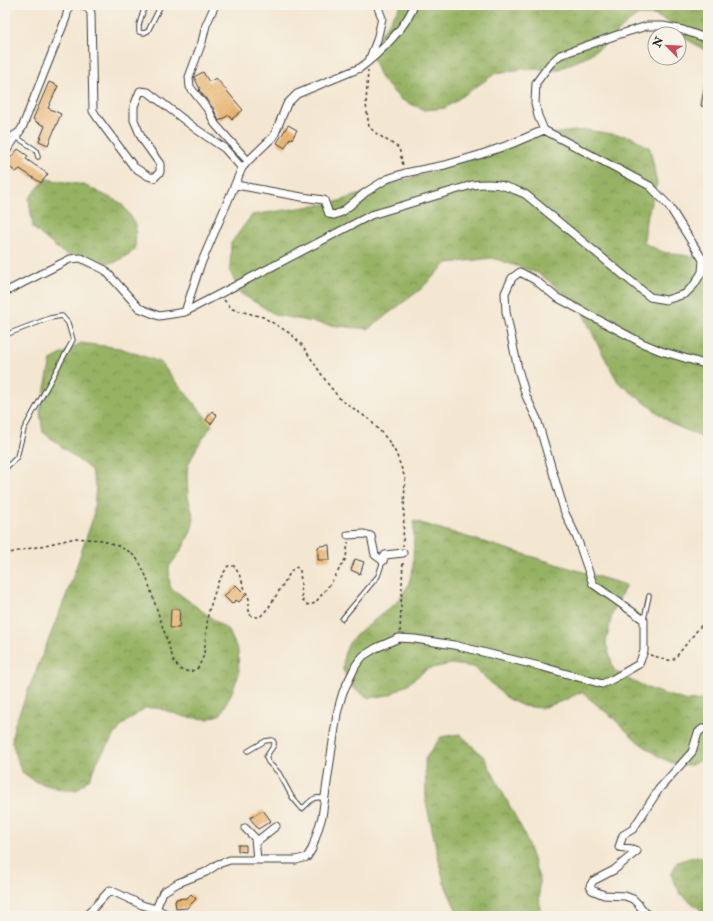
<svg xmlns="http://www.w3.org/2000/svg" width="713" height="921" viewBox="0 0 713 921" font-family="'IM FELL Double Pica',serif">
<defs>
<pattern id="forest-crowns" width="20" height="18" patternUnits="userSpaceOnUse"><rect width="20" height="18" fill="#96b264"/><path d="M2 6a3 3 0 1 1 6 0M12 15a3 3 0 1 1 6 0" fill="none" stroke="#7a9052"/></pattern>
<pattern id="building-hatch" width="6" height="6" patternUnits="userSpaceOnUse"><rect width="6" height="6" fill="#edb873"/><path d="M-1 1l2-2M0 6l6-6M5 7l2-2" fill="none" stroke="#cb9e63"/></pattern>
</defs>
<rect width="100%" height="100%" fill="#f7f3e8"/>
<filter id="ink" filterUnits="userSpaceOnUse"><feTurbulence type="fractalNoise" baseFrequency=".025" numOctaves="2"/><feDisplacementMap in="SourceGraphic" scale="8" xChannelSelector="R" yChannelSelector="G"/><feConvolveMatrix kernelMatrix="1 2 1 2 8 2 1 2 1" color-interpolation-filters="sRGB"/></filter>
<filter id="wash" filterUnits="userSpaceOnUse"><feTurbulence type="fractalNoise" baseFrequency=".012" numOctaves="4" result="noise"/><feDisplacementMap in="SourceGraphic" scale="16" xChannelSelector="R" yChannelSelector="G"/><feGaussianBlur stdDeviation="0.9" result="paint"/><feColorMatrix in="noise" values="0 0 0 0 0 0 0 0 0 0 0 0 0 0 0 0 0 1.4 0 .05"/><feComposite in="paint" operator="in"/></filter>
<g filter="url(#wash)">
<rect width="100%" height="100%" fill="#f4e7d2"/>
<path fill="url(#forest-crowns)" stroke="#596740" d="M401 5H708V52L683 37 667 21 654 15H638L626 24 614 36 601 47 584 58 557 70 522 69 496 73 445 108 424 110 400 99 380 77 372 56 380 35Z
M586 130 632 137 650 148 657 183 646 221 644 243 663 252 708 259V440L672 424 618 382 599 347 580 307 540 274 493 258 447 263 421 289 368 329 329 325 276 315 240 293 230 271 231 243 252 215 333 203 482 155 529 136Z
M46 179 84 185 121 203 136 224 135 250 116 262 91 265 62 252 33 228 29 198Z
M81 343 120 348 160 362 212 425 196 449 188 465 187 474 188 497 194 519 191 531 184 546 169 567 170 587 229 631 238 651 239 674 232 692 221 714 208 719 185 717 158 708H145L122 725 109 743 98 760 90 778 77 790H64L36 782 21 771 12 742 14 726 68 591 93 518 96 488 91 470 43 432 40 412 51 360Z
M414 521 626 585 612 614 606 643 614 670 632 681 655 691 687 701 703 700 708 683V756L691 765H678L659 757 637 741 611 716 581 692 565 700 542 708 523 706 508 699 474 667 451 664 427 669 408 684 389 695 369 698 353 688 343 670 344 655 349 643 359 632 396 603 408 586 413 568Z
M460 734 484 757 524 833 539 877 540 916H459L444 883 426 802 425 759 441 737Z
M696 856 708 857V916L680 893 671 875 677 862Z"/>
<g id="blocks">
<path fill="url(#building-hatch)" d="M203 72 209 82 216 78 243 110 232 119 229 115 219 121 213 108 199 90 200 89 194 77Z
M49 82 58 86 48 108 61 114 48 145 39 141 45 126 36 122V121L33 119Z
M705 83H708V107L701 106Z
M288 125 297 130 292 139 290 138 285 148 277 143Z
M18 149 28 156 26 159 48 174 41 183 20 169 16 172 8 166 9 163 7 162Z
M212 411 217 415 211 424 206 420Z
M329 545 330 560H318V547L320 546Z
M355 559 364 562 360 574 351 570Z
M236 585 246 595 239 602 236 600 232 604 224 596Z
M171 609H180L179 628H170Z
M263 810 271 821 258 829 250 818Z
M238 845H246V852L238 851Z
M191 894 196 899 187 908 176 909 175 901H176V899L187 898Z"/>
</g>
</g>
<g filter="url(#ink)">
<use href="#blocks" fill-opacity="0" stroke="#3c3a37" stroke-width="1"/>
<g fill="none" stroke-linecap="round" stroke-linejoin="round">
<defs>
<path id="service" d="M145 5 139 25V32L144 33 148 31 161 5
M16 137 36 150 38 157
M5 139 18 131
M5 335 50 318 62 316 68 323 73 340 24 429 17 457 5 469
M342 619 378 576 383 561
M644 619 649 596
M248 751 265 741 272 740 274 742V745L266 757 268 762 279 773 292 797 302 809C311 801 313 795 325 799"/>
<path id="minor" d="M82 5 87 6 91 13 93 111 99 120 134 167 148 176 154 178 160 172V164L142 139 134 120V106L140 91 148 92 196 129 224 148 242 168
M215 5 206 25 202 42 189 77 190 87 209 111 215 124 248 161
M708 39 683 30 663 26H647L617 35 560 55 550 64 536 83 535 103 538 116 544 130 650 186 669 206 703 260 708 263
M370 58 377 40 382 18 377 5
M5 153 22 128 66 18 69 5
M236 185 302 197 324 200 329 214 334 215 342 212 366 192 387 179 405 173 445 165 479 155 511 144 544 130
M5 292 70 259 81 258 105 270 139 308 159 316 185 312 371 215 472 185C496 182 503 185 525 194L650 297 666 300 685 294 694 285 702 272 703 260
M185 312 200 266 242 168 248 161 274 136 287 104 297 94 360 68C378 55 407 26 414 5
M348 535 364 534 371 536 375 555 383 561 385 555 403 553
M245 828 255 838 257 860
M256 842 276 826
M156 909 163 892 178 883 206 872 218 864 230 860H296L307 857 312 849 322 817 337 714 340 702 343 692 356 665 363 656 376 648 399 638 415 639 454 645 543 667 602 684 613 679 639 664 644 651V620L593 584 577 538 565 513 537 419 526 396 518 369 506 312 505 293 512 278 520 272 535 280 556 297 642 343 661 351 708 365
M86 916 110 890 142 905 156 909 169 915 193 916
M648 916 638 904 633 899 625 896 604 895 592 890 590 886 593 881 614 870 637 851 632 849 619 847 623 835 633 829 659 789 692 752 698 733 702 729 708 727"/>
</defs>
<use href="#service" stroke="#3c3a37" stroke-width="5.5"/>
<use href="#minor" stroke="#3c3a37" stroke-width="9"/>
<path stroke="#3c3a37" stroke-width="1.5" stroke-dasharray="3 3" stroke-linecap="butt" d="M368 70 366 104 369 127 377 134 399 148 403 165
M224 300 232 309 263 317 291 334 302 345 328 384 340 399 370 420 388 440 396 453 405 478 403 546
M5 554 76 538 101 540 118 546 130 552 139 561 146 576 174 662 181 670 190 672 198 668 204 655 208 614 218 582 228 566H234L239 574 249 599V614L254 617H260L269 607 292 570 296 567 300 570 302 599 305 604 310 605 315 603 331 583 346 558 348 542
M400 632 403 560
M650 655 672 661 676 657 699 628 708 619"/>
<use href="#service" stroke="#fff" stroke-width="3.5"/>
<use href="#minor" stroke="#fff" stroke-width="7"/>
</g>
</g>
<rect width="713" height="921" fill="none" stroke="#f7f3e8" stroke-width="20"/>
<g transform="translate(667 46) rotate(294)"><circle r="19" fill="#f7f3e8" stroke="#9f9d96"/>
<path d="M0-3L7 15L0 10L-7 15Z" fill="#d1495b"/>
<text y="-6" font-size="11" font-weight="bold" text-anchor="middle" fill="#1c1c1c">N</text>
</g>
</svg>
